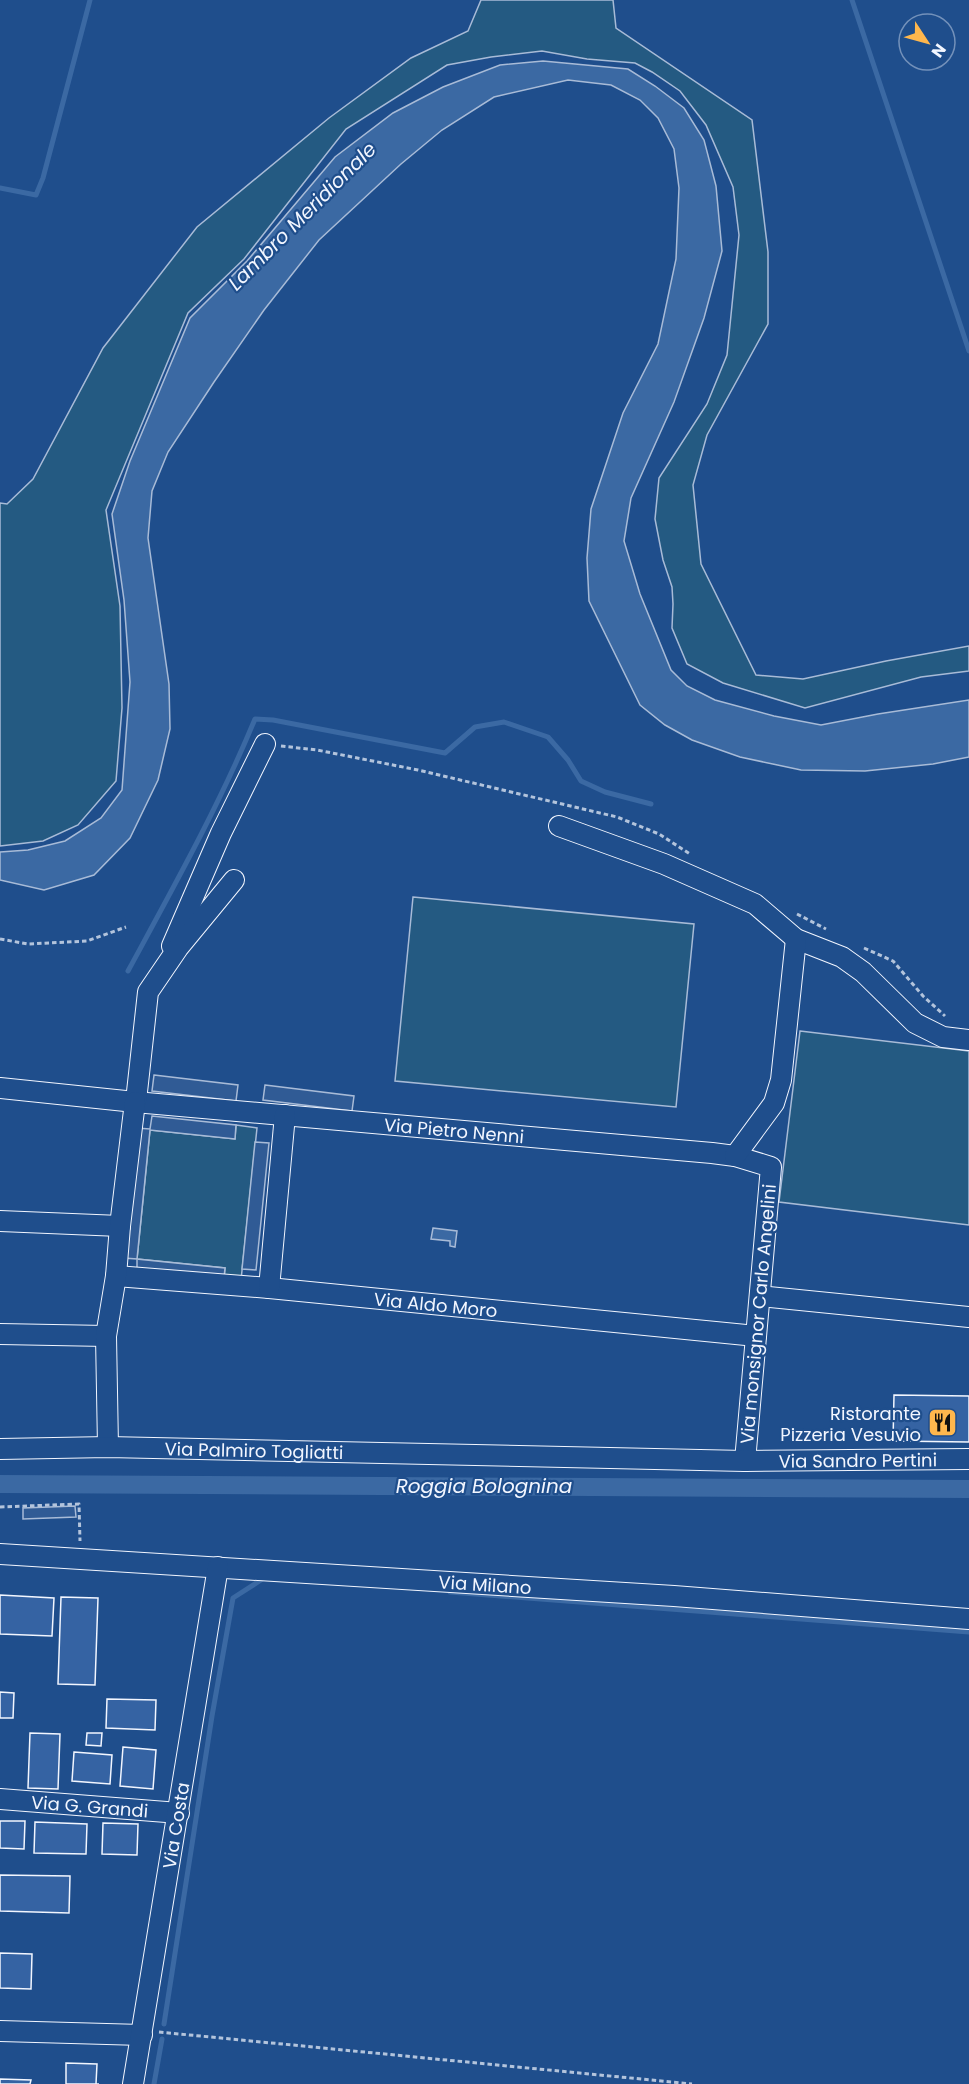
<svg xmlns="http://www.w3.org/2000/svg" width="969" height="2084" viewBox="0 0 969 2084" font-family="Poppins,sans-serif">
<rect width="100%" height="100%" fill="#1f4e8c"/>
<path fill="#245a82" stroke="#a8bbd7" stroke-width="1.5" d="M481 0H613L616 28 752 120 768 252V324L707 435 693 485 701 564 756 675 803 679 886 661 969 646V671L921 677 805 708 723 683 687 664 672 628 673 604 672 587 663 560 655 519 659 478 707 404 727 355 739 235 733 187 706 125 680 91 652 72 635 63 587 59 542 51 491 57 447 65 346 129 244 259 188 313 106 510 120 606 122 708 116 781 78 825 43 841 0 846V503L7 504 33 479 103 348 197 227 329 118 411 58 468 31Z
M413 897 694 924 676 1107 395 1081Z
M800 1031 969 1051V1225L779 1202Z
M236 1125 257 1128 241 1280 224 1278 225 1268 137 1259 150 1130 235 1139Z"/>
<path fill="#305b95" stroke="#a8bbd7" stroke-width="1.5" d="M154 1075 238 1085 236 1101 152 1091Z
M265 1085 354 1096 352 1111 263 1100Z
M152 1116 236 1125 235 1139 150 1130 137 1259 225 1268 224 1278 137 1271V1259L123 1258 137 1128 150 1129Z
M255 1142 269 1143 256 1270 242 1269Z
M75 1506 76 1517 23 1519V1508Z"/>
<path fill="#3b69a3" stroke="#a8bbd7" stroke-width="1.5" d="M543 61 628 69 655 86 684 108 704 140 716 186 722 251 704 318 674 402 631 498 624 541 640 594 671 670 687 686 715 700 774 716 821 725 878 714 969 700V757L933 764 865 771 801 770 740 757 692 740 665 725 640 705 589 601 587 558 591 509 623 413 658 344 676 259 679 188 674 149 658 118 640 100 611 85 568 80 494 97 442 130 401 164 319 240 264 310 214 382 168 452 152 491 148 538 169 684 170 729 158 780 130 838 94 875 44 890 0 880V852L28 850 65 841 101 818 122 790 130 682 124 600 112 514 130 461 190 318 247 261 335 157 393 113 443 87 500 65Z
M433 1228 457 1231 455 1247 450 1246V1241L431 1239Z"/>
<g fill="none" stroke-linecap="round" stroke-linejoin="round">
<path stroke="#3b69a3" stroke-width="5" d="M852 0 969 351
M0 188 36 195 43 178 90 0
M128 971C173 888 219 806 255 719L273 720 445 753 475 727 504 722 548 737 568 760 581 781 605 792 651 804
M450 1592 969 1632
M164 2024 212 1716 233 1598 264 1578
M154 2084 162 2039"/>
<path stroke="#3b69a3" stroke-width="18" d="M0 1484 969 1489"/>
</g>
<path fill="#3563a3" stroke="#f2f6ff" stroke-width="1.5" d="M894 1395 969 1396V1442L893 1441Z
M0 1595 54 1598 52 1636 0 1634Z
M61 1597 98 1598 95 1685 58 1684Z
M0 1692 14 1693 13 1718H0Z
M107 1699 156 1700 155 1730 106 1728Z
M30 1733 60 1734 58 1789 28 1788Z
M87 1733H102L101 1746 86 1745Z
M123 1747 156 1750 153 1789 120 1786Z
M74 1752 112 1755 110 1784 72 1781Z
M0 1821H25L24 1849 0 1848Z
M35 1822 87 1824 86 1854 34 1853Z
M103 1823 138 1824 137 1855 102 1854Z
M0 1875 70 1876 69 1913 0 1911Z
M0 1953 32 1954 31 1989 0 1988Z
M66 2063 97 2064 96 2084H99H66Z
M0 2079 31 2080 30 2084H0Z"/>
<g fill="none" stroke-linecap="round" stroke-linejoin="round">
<defs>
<g id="minor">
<path d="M559 826 664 864 755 904 796 939 842 957 863 972 915 1023 943 1037 969 1040"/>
<path d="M172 946 221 833 265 744"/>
<path id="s1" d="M0 1088 135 1102 712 1153 735 1156 771 1167 745 1461"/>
<path d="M136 1101 148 992 178 948 234 880"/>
<path d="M735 1156 774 1103 781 1080 796 939"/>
<path d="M0 1221 120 1226"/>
<path id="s2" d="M116 1276 269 1288 756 1336"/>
<path d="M269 1288 285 1115"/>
<path d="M760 1296 969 1317"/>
<path d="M0 1334 106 1336"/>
<path d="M108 1447 106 1336 116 1276 120 1226 135 1102"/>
<path id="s3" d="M0 1449 108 1447 745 1461 969 1459"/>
<path id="s4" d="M0 1554 674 1596 969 1619"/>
<path id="s5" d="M0 1799 179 1813"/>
<path d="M0 2031 142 2035"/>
<path id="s6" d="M133 2084 218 1567"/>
</g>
</defs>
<use href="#minor" stroke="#f2f6ff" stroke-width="22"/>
<path stroke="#b3c4dc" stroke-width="3" stroke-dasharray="4.5 3" stroke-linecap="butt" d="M281 746 317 750 418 770 617 817 659 834 690 854
M797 914 826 929
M0 939 28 944 87 941 126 927
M864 948 893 961 923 996 945 1016
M0 1507 79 1504 80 1541
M159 2032 692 2084"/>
<use href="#minor" stroke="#1f4e8c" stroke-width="20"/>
</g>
<defs>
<symbol id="restaurant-square" viewBox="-11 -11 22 22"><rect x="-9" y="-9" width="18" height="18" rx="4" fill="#ffb74d" stroke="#1f4e8c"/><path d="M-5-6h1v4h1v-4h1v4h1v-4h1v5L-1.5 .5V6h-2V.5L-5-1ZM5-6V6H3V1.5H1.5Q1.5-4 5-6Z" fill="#111"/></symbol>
</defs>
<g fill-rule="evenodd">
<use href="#restaurant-square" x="926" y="1406" width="33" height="33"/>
</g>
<g text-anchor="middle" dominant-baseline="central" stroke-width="4.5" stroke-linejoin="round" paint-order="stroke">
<g font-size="18" fill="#f2f6ff" stroke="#1f4e8c">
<text stroke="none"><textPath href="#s1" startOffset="456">Via Pietro Nenni</textPath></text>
<text stroke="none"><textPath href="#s2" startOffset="321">Via Aldo Moro</textPath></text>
<text transform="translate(758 1314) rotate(-85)">Via monsignor Carlo Angelini</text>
<text stroke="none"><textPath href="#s3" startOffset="254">Via Palmiro Togliatti</textPath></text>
<text stroke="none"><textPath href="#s3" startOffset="858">Via Sandro Pertini</textPath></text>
<text stroke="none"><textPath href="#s4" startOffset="486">Via Milano</textPath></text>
<text stroke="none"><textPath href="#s5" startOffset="90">Via G. Grandi</textPath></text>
<text stroke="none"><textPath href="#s6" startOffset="262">Via Costa</textPath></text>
</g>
<g font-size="18" fill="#f2f6ff" stroke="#1f4e8c" text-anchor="end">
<text x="921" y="1413">Ristorante<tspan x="921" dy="21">Pizzeria Vesuvio</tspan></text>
</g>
<g font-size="20" font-style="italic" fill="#f2f6ff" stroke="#1f4e8c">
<text transform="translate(302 216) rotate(-45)">Lambro Meridionale</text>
<text x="484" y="1486">Roggia Bolognina</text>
</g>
</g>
<g transform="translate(927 42) rotate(126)"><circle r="28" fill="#1f4e8c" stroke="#7391ba" stroke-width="1.5"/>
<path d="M0-4.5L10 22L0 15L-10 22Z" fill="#ffb74d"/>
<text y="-9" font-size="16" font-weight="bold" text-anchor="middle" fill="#f2f6ff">N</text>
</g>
</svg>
